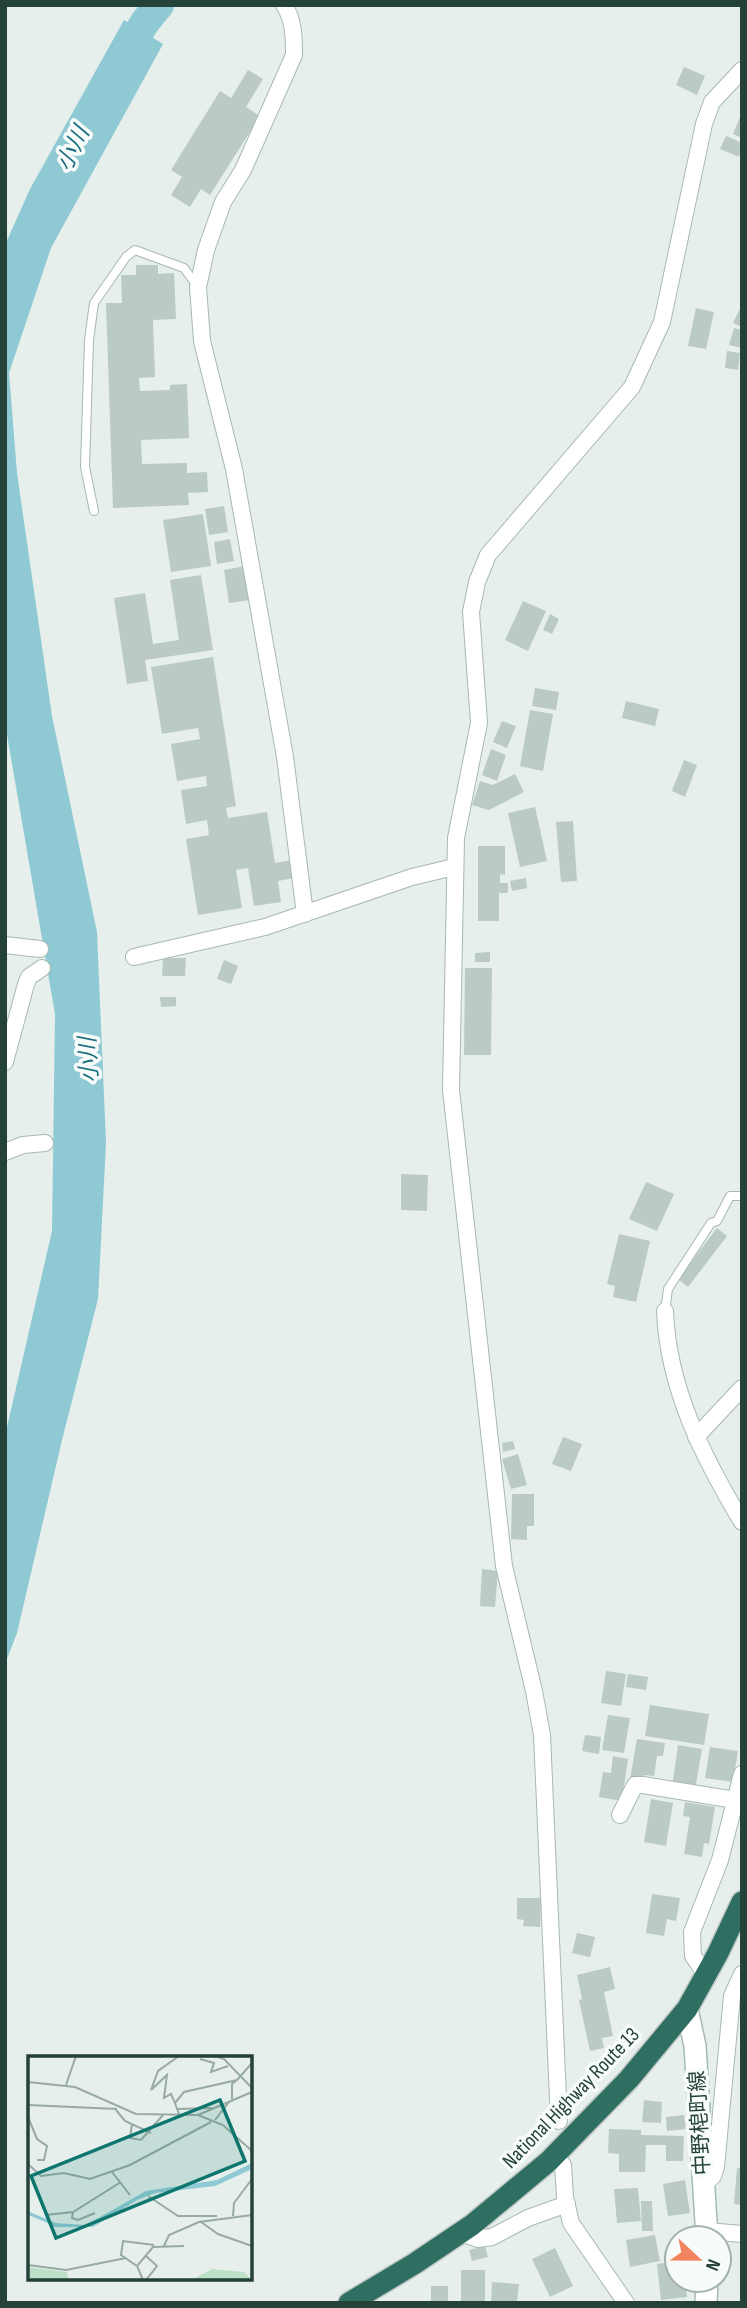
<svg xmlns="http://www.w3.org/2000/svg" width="747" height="2308" viewBox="0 0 747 2308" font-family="'Sofia Sans Condensed','Noto Sans JP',sans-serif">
<rect width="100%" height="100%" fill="#e6efeb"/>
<path fill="#8ec9d4" d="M124 20 163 44 51 248 9 373 17 473 52 716 97 932 106 1143 98 1299 62 1440 17 1633 5 1664V1436L52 1231 55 1014 5 723V245L30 189Z"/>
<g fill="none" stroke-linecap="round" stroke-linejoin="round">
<path stroke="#8ec9d4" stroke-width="30" d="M120 63 145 22 159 5"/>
</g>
<path fill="#bbcac4" d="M684 67 705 76 697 95 676 85Z
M248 70 263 79 246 107 260 116 210 195 201 189 190 207 171 195 182 177 171 170 220 91 231 98Z
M742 112V138L733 134Z
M726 136 742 143 739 157 720 149Z
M136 265H158V274L174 273 176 319 153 320 155 377 139 378 140 391 170 390V385L187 384 189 438 141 440 142 464 187 463V473L207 472 208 492 188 493 189 505 113 508 106 303H122L121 275H136Z
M742 304V327L733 323Z
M696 308 714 312 706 349 688 346Z
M734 328 742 330V348L729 345Z
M727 351 740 353 738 370 725 368Z
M224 506 228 532 209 535 205 509Z
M203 514 211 566 171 572 163 520Z
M230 539 234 561 217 564 214 542Z
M245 566 250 600 229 603 224 570Z
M201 575 213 650 145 660 148 681 127 684 114 598 145 593 153 644 179 640 170 580Z
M523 601 546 611 528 651 505 640Z
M550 614 559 619 552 634 543 630Z
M213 657 236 806 226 808 228 818 267 812 275 863 292 860 294 878 278 881 281 902 254 906 248 868 236 870 242 908 198 915 186 839 209 835 207 820 186 824 181 790 207 786 206 776 177 781 171 744 200 739 198 728 162 734 151 667Z
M535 688 559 692 556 710 532 706Z
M626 701 659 709 655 726 622 718Z
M530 710 553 714 543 771 520 766Z
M502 721 516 726 507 748 493 742Z
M491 749 506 755 497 781 482 775Z
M684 760 697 765 685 797 672 791Z
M515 774 524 792 489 810 472 805 480 781 493 785Z
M535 807 547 861 520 867 508 813Z
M573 821 577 881 561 882 556 822Z
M478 846H505V875L500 874V883H508V893H499V921H478Z
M526 878 527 888 512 891 510 881Z
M490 952V962H475V953Z
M163 958H186L185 976H162Z
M224 960 238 966 231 984 217 979Z
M465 968H492L491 1055H464Z
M160 997H176V1006L161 1007Z
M401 1174 428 1175 427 1211 401 1210Z
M646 1182 674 1194 657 1231 629 1219Z
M717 1228 727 1236 688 1287 678 1279Z
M619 1234 650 1241 636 1302 613 1297 615 1286 607 1284Z
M563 1437 582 1444 571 1471 552 1464Z
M513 1441 515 1449 503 1452 502 1443Z
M518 1454 527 1485 511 1489 502 1459Z
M512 1494H534V1526H527V1540L511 1539Z
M482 1569 498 1571 495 1607 480 1606Z
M606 1671 626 1674 621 1706 601 1703Z
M628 1674 648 1677 646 1690 626 1687Z
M650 1705 709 1714 704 1745 645 1736Z
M608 1715 630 1718 624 1753 602 1750Z
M585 1735 601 1737 599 1754 582 1751Z
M637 1739 665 1743 663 1756H657L654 1776 644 1775 643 1781 630 1779Z
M678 1745 702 1749 695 1790 672 1787Z
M710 1747 738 1751 733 1782 705 1778Z
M613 1756 628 1759 622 1801 599 1797 603 1772 611 1773Z
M651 1799 673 1803 666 1846 644 1842Z
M685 1802 715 1807 709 1844 704 1843 702 1857 684 1854 690 1817 683 1816Z
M652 1894 680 1898 676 1921 667 1919 664 1936 646 1933Z
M517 1898H541L540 1927 523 1926 524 1920 517 1919Z
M577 1933 595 1937 590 1957 572 1953Z
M610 1967 615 1989 604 1992 613 2036 602 2038 604 2048 590 2051 579 2000 582 1999 577 1975Z
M644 2100 662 2102 661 2123 642 2122Z
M684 2115 686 2129 667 2131 666 2117Z
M609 2129 641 2130V2135L684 2136 683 2161H666V2145H646L645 2172H619V2154L608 2153Z
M737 2168H742V2205L734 2204Z
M685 2180 690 2213 668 2216 663 2184Z
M638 2188 641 2221 617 2223 614 2189Z
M641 2201H652L653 2231H642Z
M655 2235 660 2261 630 2267 626 2240Z
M668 2245H677V2255H669Z
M485 2246 488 2257 472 2261 469 2250Z
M555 2248 573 2286 550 2297 532 2259Z
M677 2261V2280H685L687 2297 661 2300 657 2264Z
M461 2270H485V2303H461Z
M492 2282 519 2284 517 2303H491Z
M431 2286H448V2303H431Z"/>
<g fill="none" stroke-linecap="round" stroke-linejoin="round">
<defs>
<path id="lane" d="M94 511 85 467 89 340 94 303 126 257 135 250 184 268 198 287
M665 1311 668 1289 711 1223 717 1221 730 1196H742"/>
<path id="street" d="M284 5C294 20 294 38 294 55L243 170 223 202 206 250 198 287 202 341 234 469 285 757 305 914
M5 945 40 949
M134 957 265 927 412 877 454 867
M5 1062 26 984 29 977 42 968
M5 1152 23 1145 45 1143
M665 1311C668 1388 703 1457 742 1522
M696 1437 742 1388
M620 1815 635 1785H643L735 1800
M706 1975 693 1956 692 1932 720 1860 742 1774
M559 2121 542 1735 534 1691 504 1566 451 1090 456 838 479 723 471 612 477 582 488 555 632 387 662 322 704 124 712 102 742 70
M563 2165 565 2197 571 2223 626 2303
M703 2186 713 2176 716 2167 732 1996 742 1974
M707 2231 742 2234
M460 2233 478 2239 492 2237 528 2218 567 2204"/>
<path id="secondary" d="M687 2009 695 2046 707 2238
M706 2303 707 2280"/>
<path id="highway" d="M349 2303 414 2264 472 2225 549 2161 629 2079 687 2009 718 1953 742 1902"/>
</defs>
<use href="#lane" stroke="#a8b8b2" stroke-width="10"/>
<use href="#street" stroke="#a8b8b2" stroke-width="18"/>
<use href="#secondary" stroke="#a4bbb3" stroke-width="24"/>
<use href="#highway" stroke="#c2cac8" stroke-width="24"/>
<use href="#lane" stroke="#fff" stroke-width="8"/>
<use href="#street" stroke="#fff" stroke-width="16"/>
<use href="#secondary" stroke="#fff" stroke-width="21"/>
<use href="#highway" stroke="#2f6f62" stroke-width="21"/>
</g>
<g text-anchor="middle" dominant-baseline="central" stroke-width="7" stroke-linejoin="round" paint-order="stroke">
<g font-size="21" fill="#24423a" stroke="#f7fbf9">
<text transform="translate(571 2098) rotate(-46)">National Highway Route 13</text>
<text transform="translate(700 2123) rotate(-93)">中野梍町線</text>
</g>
<g font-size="23" font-style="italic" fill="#1c6f80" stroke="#f7fbf9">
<text transform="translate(73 149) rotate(-64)">小川</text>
<text transform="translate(89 1060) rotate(-93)">小川</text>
</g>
</g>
<g transform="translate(28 2056)">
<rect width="224" height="224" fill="#e6efeb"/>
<path d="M0 211 39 216 40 223 0 224ZM184 213 216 216 224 224H164Z" fill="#bfe0c8"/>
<path d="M224 107V113L187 130 127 137 109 144 65 171H25L26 167 58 169 118 135 189 124Z" fill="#8ec9d4"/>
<path fill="none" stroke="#8ec9d4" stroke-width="3.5" d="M0 157 31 170"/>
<path fill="none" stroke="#98aaa4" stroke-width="2" d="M187 0 196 3 224 32M172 3 186 7 183 16 200 10M0 26 47 31 108 58 170 59 195 69 224 95M38 29 48 0M204 43V28L209 24M147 47 143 38 136 42 139 19 123 34 130 15 151 0M0 49 89 53M150 53 184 52M88 54 97 65 123 77M151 58 147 47 156 36 209 24 224 7M170 59 224 36M0 61 9 83 19 90 16 104H9M187 64 201 46M104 68 102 82 113 84 135 59M0 108 13 120 36 117 62 123 102 109 183 66M84 116 102 139M120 140 150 160H189M45 156 44 162 50 164 67 157M18 159 45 156 93 126M205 160 206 147 224 123M173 166 190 178 224 190M136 190 141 179 171 166 224 159M117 199 129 210 118 224M0 209 38 214 98 202M109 210 93 199 95 185 126 189M115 224 109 210 125 191 156 190"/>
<path fill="#0f766e" fill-opacity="0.15" stroke="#0f766e" stroke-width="3.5" d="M192 44 217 105 28 182 3 120Z"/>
<rect width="224" height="224" fill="none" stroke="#24423a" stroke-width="3.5"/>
</g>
<rect width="747" height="2308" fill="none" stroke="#24423a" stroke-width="14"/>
<g transform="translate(698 2259) rotate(112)"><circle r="33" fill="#f7fbf9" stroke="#a3b1ad" stroke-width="2"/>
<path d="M0-5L12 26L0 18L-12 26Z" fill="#f4845f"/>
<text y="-10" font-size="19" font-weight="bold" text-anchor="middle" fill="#24423a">N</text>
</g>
</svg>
